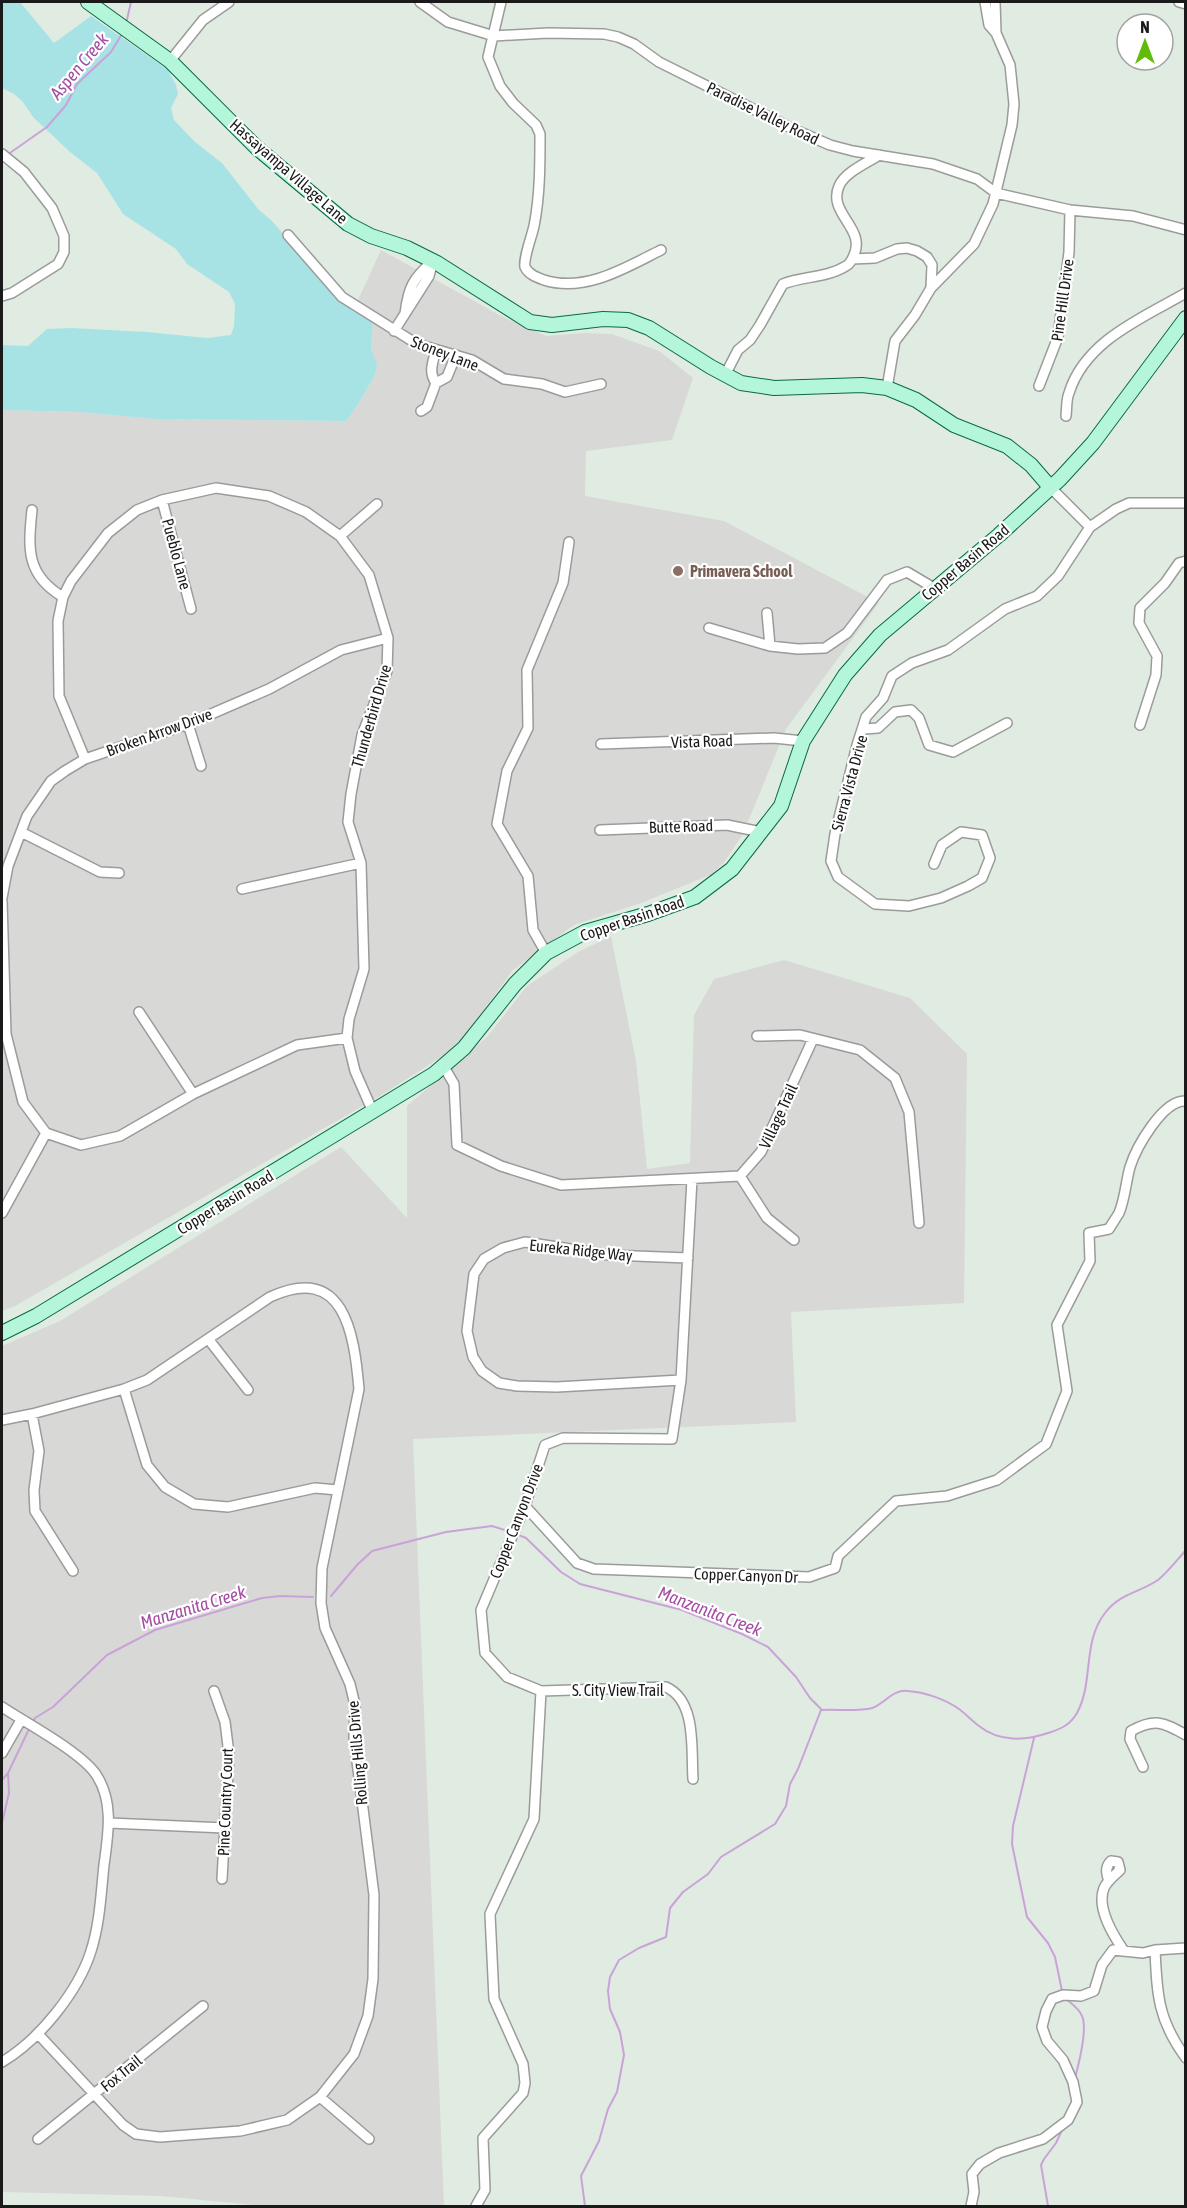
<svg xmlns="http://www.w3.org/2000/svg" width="1187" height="2208" viewBox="0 0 1187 2208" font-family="'Asap Condensed',sans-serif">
<rect width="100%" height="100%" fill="#e0ece2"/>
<path fill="#d8d8d7" d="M381 250 505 318 546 336 585 333 612 334 659 351 693 378 672 440 586 451 585 496 724 521 879 603 786 729 743 834 723 864 710 875 641 903 574 925 513 970 457 1047 380 1096 15 1306 2 1311V410L79 412 155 419 345 421 358 404 374 377 371 349 373 321 353 311Z
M611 936 636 1061 647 1169 690 1163 694 1015 714 979 784 960 910 998 967 1054 964 1303 791 1312 796 1422 413 1439 444 2206H264L161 2196 2 2192V1346L60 1321 341 1147 407 1218V1106L487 1037 527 986 578 952Z"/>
<path fill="#a7e3e5" d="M2 2H20L54 43 91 16 168 70 176 85 178 94 171 108 174 120 195 142 222 163 259 210 272 221 333 292 353 311 373 321 371 349 377 364 374 377 358 404 346 421 155 419 79 412 2 410V345L28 346 47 329 72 328 147 332 207 338 231 335 234 326 235 304 229 292 187 264 176 249 123 214 97 173 70 152 33 117 23 102 14 94 2 88Z"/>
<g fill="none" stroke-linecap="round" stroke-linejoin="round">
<path stroke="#caa2d8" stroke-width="2" d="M126 24 131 2
M7 155 47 127 66 105 77 84 111 52 123 32
M516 1534 526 1538 561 1572 580 1584 682 1610 742 1634 768 1647 796 1677 810 1698 822 1710C837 1709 857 1712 872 1708 884 1704 893 1689 908 1691 924 1692 945 1699 959 1709 966 1714 972 1721 979 1726 999 1742 1025 1741 1048 1733 1061 1729 1070 1725 1077 1713 1094 1682 1082 1642 1105 1613 1120 1593 1139 1593 1158 1580 1168 1572 1177 1560 1186 1550
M331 1596 357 1565 372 1551 446 1532 492 1526 511 1532
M33 1722 35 1718 53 1707 107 1655 155 1630 262 1598 280 1596 313 1597
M1034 1738 1013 1826 1012 1844 1027 1917 1048 1943 1055 1957 1062 1991
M2 1780 8 1773 30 1727
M2 1823 9 1793 8 1773
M1066 1999C1072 2004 1079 2008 1082 2016 1088 2029 1079 2063 1075 2078
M585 2206 581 2176 599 2141 608 2109 617 2092 624 2055 620 2032 610 2009 608 1991 610 1977 619 1960 639 1948 666 1937 670 1908 683 1892 708 1874 721 1857 775 1824 786 1806 790 1784 798 1769 821 1710
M1048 2206 1041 2165 1044 2159 1056 2143 1062 2130"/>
<defs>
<path id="street" d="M420 2 448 22 494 36 548 33 604 34 618 37 634 44 659 62 793 129 830 145 853 151 933 164 977 179 996 193 1070 210 1133 216 1186 230
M501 2 488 57 500 86 513 103 536 125 540 134C540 165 540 196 534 226 532 236 523 259 525 267 528 274 536 277 544 280 585 293 625 268 661 250
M995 2 996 33
M1179 2 1186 4
M170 61 203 20 229 2
M2 154 24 172 52 208 64 236V252L58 264 12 293 2 296
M288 235 342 297 417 344 472 360 504 379 542 384 565 392 601 384
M852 259 875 258 897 249 907 248 917 251 927 257 932 265 931 288
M394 331 429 276 433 261C413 278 408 288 405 314
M436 350C433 362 428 372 436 383L447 377 456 355
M725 375 738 350 750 340 760 325 783 284C803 276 827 278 846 266 850 264 852 260 854 255 866 228 827 213 839 186 845 172 867 163 879 155
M1039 386 1058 337 1069 252 1070 210
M887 388 895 341 915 315 931 288 974 244 993 204 1012 125 1014 104 1010 65 996 33 989 25 985 2
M421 411 427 407 436 383
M1066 416C1067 408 1066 400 1069 393 1085 341 1142 318 1186 293
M1050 487 1090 527
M162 500 191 609
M32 510C28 549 26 575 63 597
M340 536 377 504
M767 613 770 646
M709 628 770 646 798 649 825 648 847 633 887 580 907 572 934 588
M188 724 201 766
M1140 725 1156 675 1157 656 1139 623 1140 608 1165 583 1179 563 1186 561
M864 729 878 728 895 712 911 710 919 718 929 745 953 752 1007 723
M601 744 774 738 803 741
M85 759 59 696 58 621 63 597 71 581 108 533 137 510 162 500 216 488 269 496 306 512 340 536 369 575 388 638 387 671 362 735 351 794 348 822 361 863 364 969 349 1019 347 1038 355 1071 373 1112
M600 830 727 825 761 832
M21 832 100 872 119 873
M934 864 942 845 961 832 982 835 990 858 982 878 968 886 941 898 909 906 875 904 838 877 831 861 835 834 857 745 866 717 883 698 892 676 912 663 948 650 1005 609 1037 596 1058 576 1090 527 1116 509 1129 503H1186
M242 889 361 863
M2 898 8 866 27 816 51 781 65 771 85 759 188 724 269 689 341 650 388 638
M2 901 6 1034 23 1102 46 1133
M546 953 533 930 528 876 497 824 507 771 528 728 527 670 563 583 569 542
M139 1012 193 1094
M757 1036 800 1035 860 1050 895 1078 909 1112 919 1223
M444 1067 454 1084 457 1145 501 1166 561 1185 740 1176 761 1152 813 1039
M46 1133 81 1145 120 1136 193 1094 297 1045 347 1038
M740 1176 767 1218 794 1240
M2 1213 46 1133
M209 1340 248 1390
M681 1380 557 1387 517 1386 499 1383 482 1371 473 1357 467 1331 474 1274 484 1259 503 1248 525 1242 609 1255 688 1258
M124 1389 147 1465 165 1487 194 1504 228 1507 315 1488 338 1490
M32 1414 39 1451 34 1490 35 1511 73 1571
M2 1420 32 1414 124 1389 147 1380 270 1297C344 1263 354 1332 359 1389L322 1568 321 1603 325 1628 350 1684 355 1705 354 1738 374 1895 373 1979 368 2016 354 2054 320 2097 287 2120 240 2131 160 2137 136 2134 123 2125 38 2034
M525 1506 577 1563 594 1569 809 1577 835 1568 838 1556 896 1501 947 1496 997 1480 1046 1444 1067 1391 1057 1325 1090 1261 1089 1233 1109 1229C1112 1224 1116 1218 1119 1213 1125 1199 1126 1181 1130 1167 1136 1148 1163 1099 1186 1101
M214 1691 225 1722 229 1754 222 1879
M541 1691 666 1687C697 1701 691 1750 693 1779
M2 1707C26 1723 83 1753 97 1776 114 1803 108 1835 104 1865 101 1893 100 1923 91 1951 78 1992 39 2040 2 2062
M2 1753 21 1720
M1143 1767 1130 1739 1131 1731C1155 1718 1163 1722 1186 1735
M109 1823 225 1828
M1109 1881C1106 1873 1105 1867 1111 1861L1118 1862 1120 1870C1114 1876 1107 1881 1104 1888 1096 1908 1113 1935 1124 1951
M1186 1948 1155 1950C1157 1995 1158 2020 1186 2058
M320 2097 369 2139
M38 2139 203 2006
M476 2206 485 2190 483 2138 523 2093 525 2083 523 2064 494 1999 490 1914 534 1819 541 1691 507 1677 485 1653 481 1610 525 1506 545 1445 563 1438 672 1439 681 1380 692 1179
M971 2206 974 2192 972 2174 980 2164 999 2153 1043 2139 1068 2120 1077 2102 1073 2082 1063 2060 1047 2041 1042 2027 1046 2011 1052 1999 1063 1995 1081 1996 1094 1991 1102 1965 1113 1950 1143 1953 1155 1950"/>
<path id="secondary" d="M88 2 170 61 257 148 348 224 371 236 407 248 437 263 530 322 552 325 603 319 628 320 649 328 711 367 741 383 774 388 862 385 887 388 916 400 954 425 1007 446 1031 465 1050 487
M2 1333 36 1316 434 1074 464 1048 515 984 546 953 585 932 648 914 695 897 732 869 781 806 803 741 845 675 880 635 999 535 1060 479 1093 443 1186 318"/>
</defs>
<use href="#street" stroke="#9b9b9b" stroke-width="12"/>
<use href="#secondary" stroke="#096945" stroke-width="16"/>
<use href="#street" stroke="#fff" stroke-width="9"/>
<use href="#secondary" stroke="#b4f6d9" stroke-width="14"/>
</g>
<circle fill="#8d6e63" stroke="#fff" stroke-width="2" cx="678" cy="571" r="6"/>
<g text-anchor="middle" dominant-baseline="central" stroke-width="4.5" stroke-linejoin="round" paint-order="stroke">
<g font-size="16" fill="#1a1a1a" stroke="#fff">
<text transform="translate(763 113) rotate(26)">Paradise Valley Road</text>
<text transform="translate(289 171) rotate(41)">Hassayampa Village Lane</text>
<text transform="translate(1062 300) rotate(-82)">Pine Hill Drive</text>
<text transform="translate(445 353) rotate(21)">Stoney Lane</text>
<text transform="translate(177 554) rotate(75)">Pueblo Lane</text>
<text transform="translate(965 562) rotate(-40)">Copper Basin Road</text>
<text transform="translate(371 716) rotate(-74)">Thunderbird Drive</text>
<text transform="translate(159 732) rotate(-20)">Broken Arrow Drive</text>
<text transform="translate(702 741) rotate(-2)">Vista Road</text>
<text transform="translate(849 783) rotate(-75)">Sierra Vista Drive</text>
<text transform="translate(681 826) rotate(-2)">Butte Road</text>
<text transform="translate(632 918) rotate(-19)">Copper Basin Road</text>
<text transform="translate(778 1116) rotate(-65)">Village Trail</text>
<text transform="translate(225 1202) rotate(-31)">Copper Basin Road</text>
<text transform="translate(581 1250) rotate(6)">Eureka Ridge Way</text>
<text transform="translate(516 1521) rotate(-69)">Copper Canyon Drive</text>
<text transform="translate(746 1575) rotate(2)">Copper Canyon Dr</text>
<text x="618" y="1690">S. City View Trail</text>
<text transform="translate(357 1753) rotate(-95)">Rolling Hills Drive</text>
<text transform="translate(225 1802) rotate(-88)">Pine Country Court</text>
<text transform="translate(121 2073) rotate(-39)">Fox Trail</text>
</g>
<g font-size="16" font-weight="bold" fill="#785e54" stroke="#fff" text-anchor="start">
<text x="690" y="571">Primavera School</text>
</g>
<g font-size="18" font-style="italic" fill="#a44da3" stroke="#fff">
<text transform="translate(79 66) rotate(-50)">Aspen Creek</text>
<text transform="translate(193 1607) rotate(-17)">Manzanita Creek</text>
<text transform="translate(710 1611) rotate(21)">Manzanita Creek</text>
</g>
</g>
<rect width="1187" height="2208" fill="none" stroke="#1a1a1a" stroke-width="6"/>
<g transform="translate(1145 42)"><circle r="28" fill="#ffffff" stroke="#a3a3a3" stroke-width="1.5"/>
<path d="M0-4.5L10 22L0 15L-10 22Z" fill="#5fbc09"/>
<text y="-9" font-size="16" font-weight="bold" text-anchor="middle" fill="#1a1a1a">N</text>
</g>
</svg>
